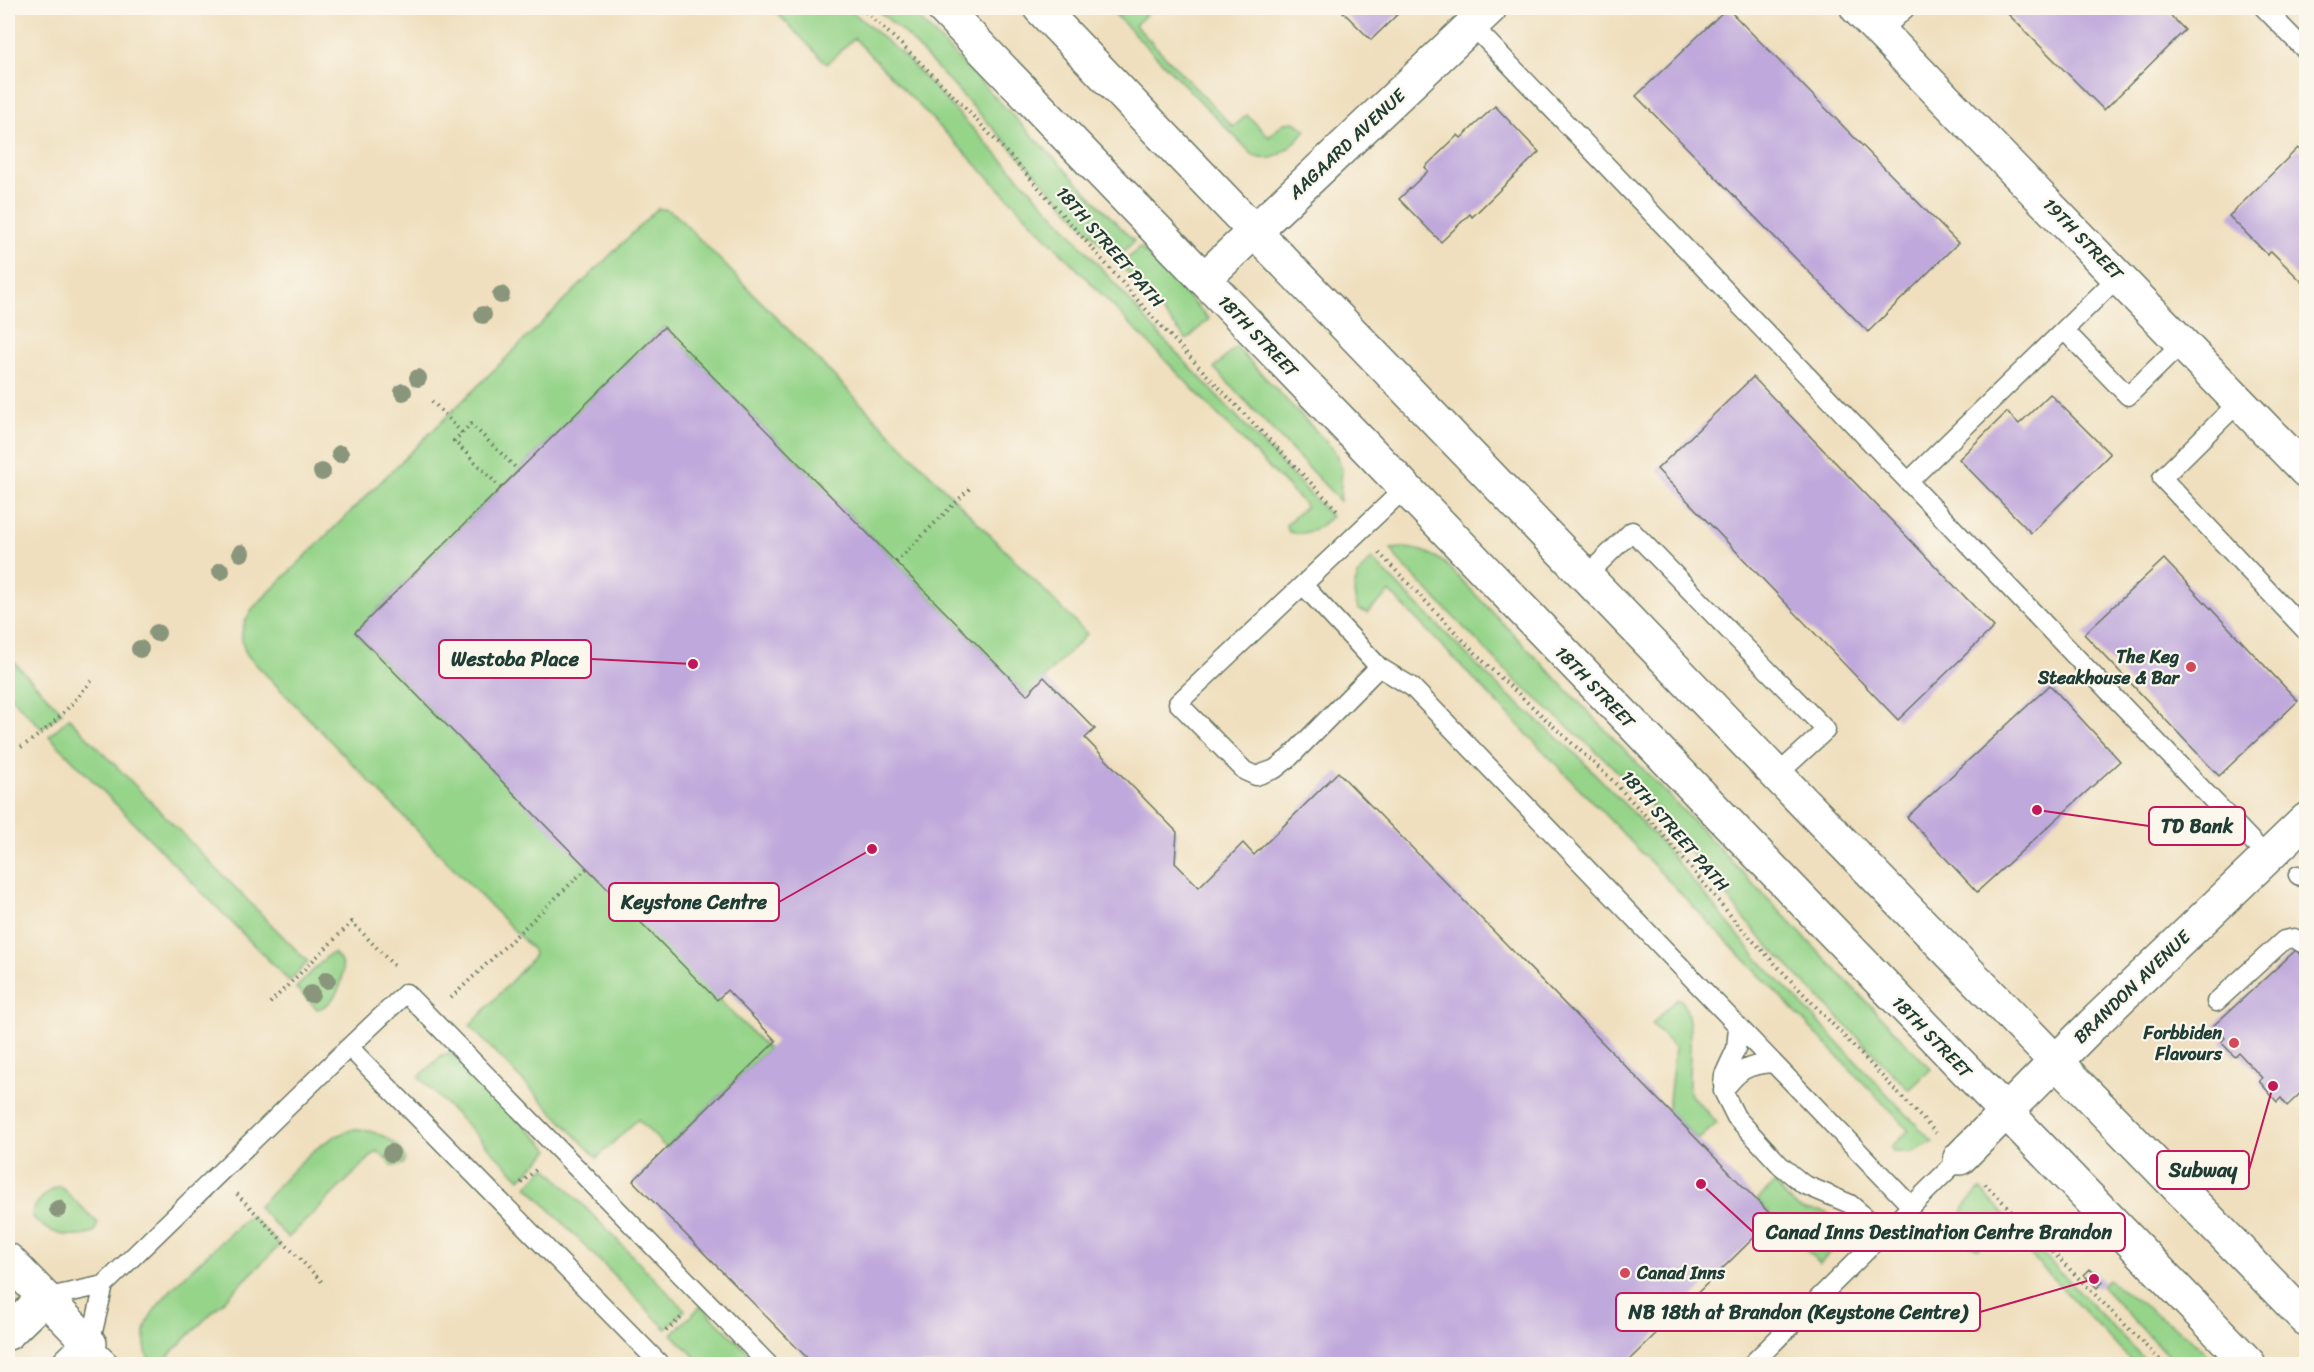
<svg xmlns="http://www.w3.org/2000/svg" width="2314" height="1372" viewBox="0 0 2314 1372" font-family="Sriracha,sans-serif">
<rect width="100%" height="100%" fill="#fbf7ec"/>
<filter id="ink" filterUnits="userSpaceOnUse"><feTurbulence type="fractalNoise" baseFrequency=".0167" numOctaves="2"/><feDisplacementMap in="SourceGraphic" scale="12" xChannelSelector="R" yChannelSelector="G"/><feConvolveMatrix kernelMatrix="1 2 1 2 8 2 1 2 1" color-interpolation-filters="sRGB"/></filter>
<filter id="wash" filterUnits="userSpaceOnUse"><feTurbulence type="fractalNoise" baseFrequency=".008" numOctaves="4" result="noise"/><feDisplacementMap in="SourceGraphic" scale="24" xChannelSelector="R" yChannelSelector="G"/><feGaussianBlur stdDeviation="1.35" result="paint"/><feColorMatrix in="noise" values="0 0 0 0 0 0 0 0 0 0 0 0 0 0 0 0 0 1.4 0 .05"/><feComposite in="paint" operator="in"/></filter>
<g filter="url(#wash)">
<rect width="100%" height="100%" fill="#efdfbe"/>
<path fill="#96d48a" stroke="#5a885f" stroke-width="1.5" d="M772 8H848L904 56 1062 223 1155 330 1331 516C1320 529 1306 536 1289 532L1286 525 1306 506 854 38 827 64Z
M875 8H909L1134 241 1116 260 906 35Z
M1109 8H1153L1135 25 1233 127 1247 115 1269 137 1284 123 1295 122 1306 130C1292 145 1277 166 1254 156Z
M657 209H665L675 214 1087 634 1027 695 664 327 355 632 768 1049 666 1148 638 1119 597 1158 470 1026 528 963 534 955 533 950 248 656C237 639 242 624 253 608Z
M1140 247 1209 319 1187 340 1121 265Z
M1236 347 1334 450 1342 469 1340 501 1214 368Z
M1403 548C1422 549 1434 554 1449 567L1931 1069 1909 1090 1756 933 1667 822 1606 760 1516 681 1399 561 1391 549Z
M1372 559 1499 687 1575 753 1657 838 1759 960 1933 1142 1912 1152H1893L1891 1147 1909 1130 1390 592 1367 613 1359 610C1349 591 1356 572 1372 559Z
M8 656 62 712 42 729 8 694Z
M69 718 308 962 289 981 49 736Z
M333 953C354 966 337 1006 317 1009L296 988 327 956Z
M1677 998C1698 1005 1687 1073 1689 1093L1717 1123 1698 1140 1668 1110 1675 1048 1652 1024Z
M451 1053 550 1150 520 1179 419 1077 442 1055Z
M355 1129C374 1130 399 1139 405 1159L403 1164 393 1166 377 1151 288 1238 258 1207C286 1179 315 1138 355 1129Z
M546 1167 685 1310 666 1329 527 1186Z
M1775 1183C1782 1191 1791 1205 1802 1209 1809 1212 1818 1209 1825 1212 1848 1222 1832 1253 1820 1264L1757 1200Z
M60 1186 98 1223 94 1233C72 1241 47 1234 32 1216 31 1205 50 1189 60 1186Z
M1980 1189 2149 1364H2134L2004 1227 1978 1248C1960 1245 1956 1222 1964 1208 1968 1201 1975 1195 1980 1189Z
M250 1215 280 1245 166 1358 172 1364H151C144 1351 142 1333 149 1319 163 1291 225 1239 250 1215Z
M2108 1280 2190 1338 2217 1364H2176L2101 1286Z
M701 1306 760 1364H702L672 1334Z"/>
<g id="blocks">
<path fill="#bfa8db" d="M1339 8H1404L1371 40Z
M1727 8 1958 243 1868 332 1636 96Z
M2013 8H2163L2185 30 2104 110 2007 13Z
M1495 106 1539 152 1472 217 1470 214 1441 242 1399 199 1428 171 1425 167 1458 135 1461 138Z
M2298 148 2306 156V286L2271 251 2268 255 2229 216Z
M664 327 1027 695 1044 677 1095 729 1085 738 1177 832 1175 863 1199 887 1243 843 1254 855 1338 772 1774 1218 1625 1364H813L633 1181 776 1041 727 990 717 1000 355 632Z
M1753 377 1994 627 1898 720 1657 469Z
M2050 394 2110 454 2031 533 1959 459 2007 412 2019 424Z
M2164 559 2298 701 2219 776 2084 634Z
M2050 685 2120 761 1977 892 1907 817Z
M2296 950 2306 961V1088L2287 1106 2281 1098 2277 1102 2259 1081 2262 1078 2239 1053 2235 1057 2221 1042 2225 1038 2214 1025Z
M2090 1269 2103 1282 2097 1288 2084 1275Z"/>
</g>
</g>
<g filter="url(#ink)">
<use href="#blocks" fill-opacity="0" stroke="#687664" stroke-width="1.5"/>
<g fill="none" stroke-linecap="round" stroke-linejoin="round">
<defs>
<path id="lane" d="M2264 8 2306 51
M1472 25 2267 857
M1881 32 1906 8
M2119 276 2064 330 2128 396 2183 342
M2240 401 2162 478 2306 631
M1909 481 2064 330
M1587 575 1632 531 1826 730 1777 775
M1303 585 1379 667 1412 687 1911 1206
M1379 667 1290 757 1275 769 1256 776 1245 771 1178 703 1404 489
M2298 875 2306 879
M2216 1002 2284 940 2294 938 2302 943
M349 1047 406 993 768 1364
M1773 1063C1746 1065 1739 1070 1723 1091L1736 1117 1780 1165 1803 1184 1850 1204 1884 1233
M1723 1085 1724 1075 1736 1049 1738 1027
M44 1298 104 1285
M111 1364 90 1344 104 1285 349 1047 660 1364
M1752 1364 1960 1158"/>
<path id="street" d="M1857 8 2306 471
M1204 279 1490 8
M1960 1158 2092 1025 2306 820
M8 1260 90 1344 69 1364
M8 1333 44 1298"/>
<path id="primary" d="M943 8 2249 1364
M1040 8 1777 775 2306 1319"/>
</defs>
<use href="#lane" stroke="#687664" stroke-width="21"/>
<use href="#street" stroke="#687664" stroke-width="36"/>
<use href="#primary" stroke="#687664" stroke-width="36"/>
<path stroke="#687664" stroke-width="4" stroke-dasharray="1.5 4.5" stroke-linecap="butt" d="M861 8C963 97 1051 202 1141 304 1205 375 1272 442 1338 511
M432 401 462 433
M501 488 454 441 471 424 518 470
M1379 553 1490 668 1611 779 1661 832 1740 927 1936 1133
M896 562 970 488
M21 747C52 728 71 706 94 677
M451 998 587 868
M270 1003 352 922 396 968
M521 1183 538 1168
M1985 1184 2164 1364
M237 1194 324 1284
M666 1331 683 1316"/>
<use href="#lane" stroke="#fff" stroke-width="18"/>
<use href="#street" stroke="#fff" stroke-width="33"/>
<use href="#primary" stroke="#fff" stroke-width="33"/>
</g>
<g fill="#8a967b">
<circle cx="501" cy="295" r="9"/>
<circle cx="483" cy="315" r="9"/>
<circle cx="418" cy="378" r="9"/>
<circle cx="403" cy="392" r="9"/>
<circle cx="340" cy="454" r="9"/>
<circle cx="322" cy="472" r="9"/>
<circle cx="241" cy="553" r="9"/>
<circle cx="221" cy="571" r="9"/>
<circle cx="157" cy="633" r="9"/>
<circle cx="140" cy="649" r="9"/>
<circle cx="327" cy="980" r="9"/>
<circle cx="311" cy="994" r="9"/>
<circle cx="391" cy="1153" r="9"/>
<circle cx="58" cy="1209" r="9"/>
</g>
</g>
<g fill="#d1495b" stroke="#fbf7ec" stroke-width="2">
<circle cx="2191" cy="667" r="6"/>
<circle cx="2234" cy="1043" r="6"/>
<circle cx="1625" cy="1273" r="6"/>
</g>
<g text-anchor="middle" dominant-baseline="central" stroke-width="4.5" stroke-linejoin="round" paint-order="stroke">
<g font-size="18" fill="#1f3d34" stroke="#fbf7ec">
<text transform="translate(1347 144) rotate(-43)">AAGAARD AVENUE</text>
<text transform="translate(2083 239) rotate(46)">19TH STREET</text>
<text transform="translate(1110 247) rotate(49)">18TH STREET PATH</text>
<text transform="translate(1258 336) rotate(46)">18TH STREET</text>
<text transform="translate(1595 687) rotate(46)">18TH STREET</text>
<text transform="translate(1675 831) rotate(49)">18TH STREET PATH</text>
<text transform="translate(2132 987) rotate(-44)">BRANDON AVENUE</text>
<text transform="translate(1932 1037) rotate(46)">18TH STREET</text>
</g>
<g font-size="18" font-weight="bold" fill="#1f3d34" stroke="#fbf7ec" text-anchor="end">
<text x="2179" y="657">The Keg<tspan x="2179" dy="21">Steakhouse &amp; Bar</tspan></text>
<text x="2222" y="1033">Forbbiden<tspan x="2222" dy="21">Flavours</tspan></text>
<text x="1637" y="1273" text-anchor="start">Canad Inns</text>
</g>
</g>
<path fill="none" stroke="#c2185b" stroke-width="2" d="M693 664L591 659M2037 810L2149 826M872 849L779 902M2273 1086L2249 1170M1701 1184L1753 1232M2094 1279L1980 1312"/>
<g fill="#c2185b" stroke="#fbf7ec" stroke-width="2">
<circle cx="693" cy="664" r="6"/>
<circle cx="2037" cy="810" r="6"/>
<circle cx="872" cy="849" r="6"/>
<circle cx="2273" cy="1086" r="6"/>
<circle cx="1701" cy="1184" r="6"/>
<circle cx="2094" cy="1279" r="6"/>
</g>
<g fill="#fbf7ec" stroke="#c2185b" stroke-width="2">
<rect x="439" y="640" width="152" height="38" rx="6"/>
<rect x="2149" y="807" width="96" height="38" rx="6"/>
<rect x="609" y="883" width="170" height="38" rx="6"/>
<rect x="2157" y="1151" width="92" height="38" rx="6"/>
<rect x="1753" y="1213" width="372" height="38" rx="6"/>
<rect x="1616" y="1293" width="364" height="38" rx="6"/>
</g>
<g font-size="20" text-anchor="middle" font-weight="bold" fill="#1f3d34">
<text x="515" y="666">Westoba Place</text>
<text x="2197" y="833">TD Bank</text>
<text x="694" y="909">Keystone Centre</text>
<text x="2203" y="1177">Subway</text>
<text x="1939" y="1239">Canad Inns Destination Centre Brandon</text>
<text x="1798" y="1319">NB 18th at Brandon (Keystone Centre)</text>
</g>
<rect width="2314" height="1372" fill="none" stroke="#fbf7ec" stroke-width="30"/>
</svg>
